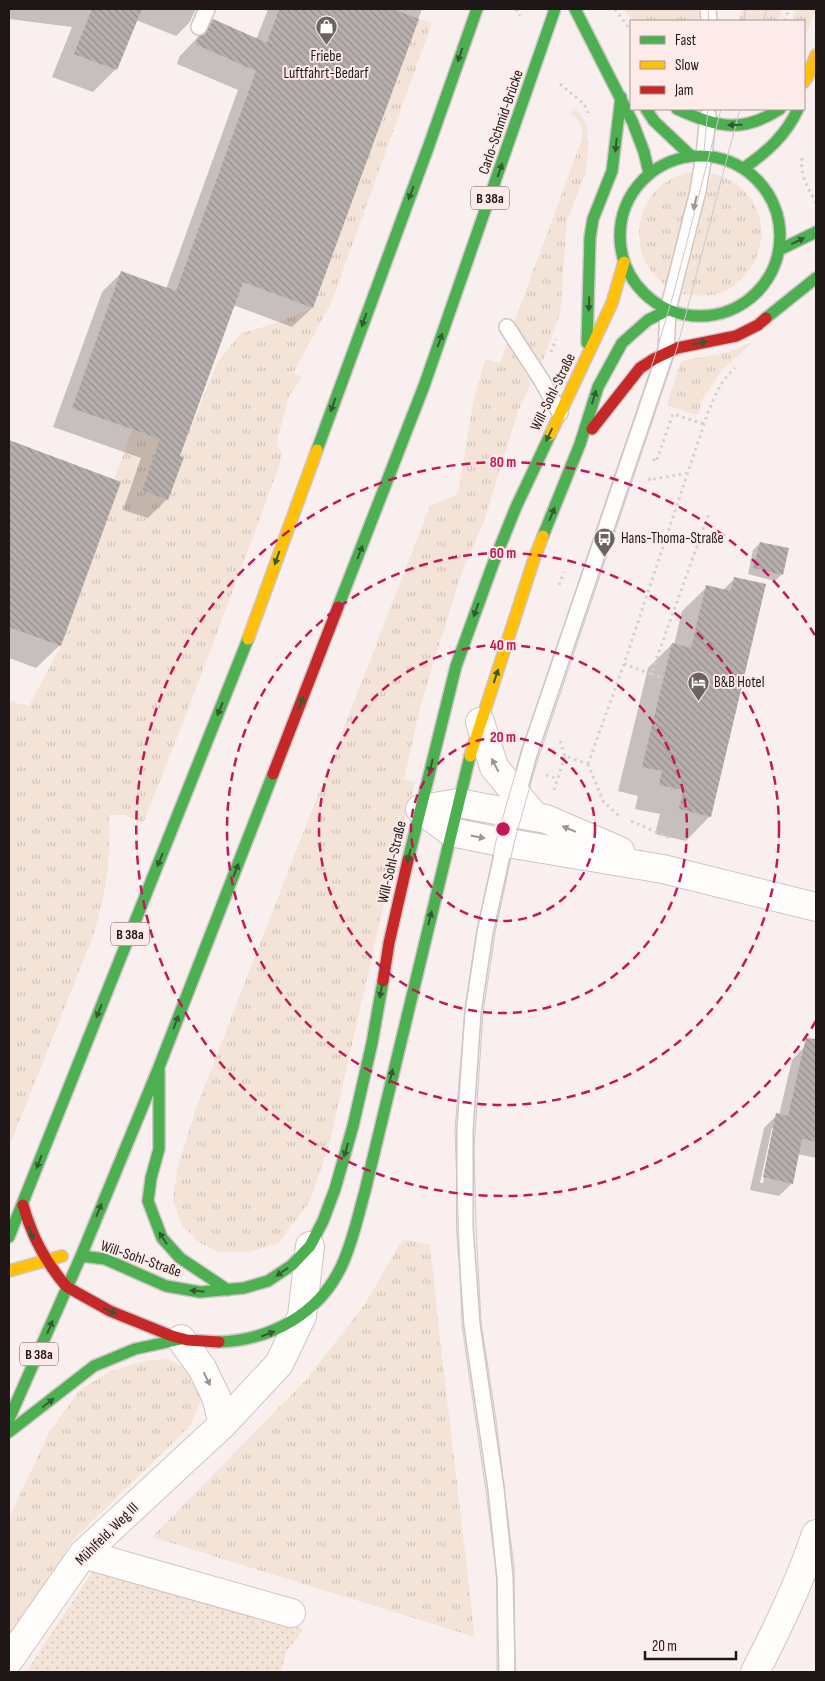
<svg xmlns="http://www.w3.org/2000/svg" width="825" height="1681" viewBox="0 0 825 1681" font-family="'Sofia Sans Condensed',sans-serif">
<defs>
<pattern id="grass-tufts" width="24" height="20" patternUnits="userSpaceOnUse" patternTransform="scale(1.25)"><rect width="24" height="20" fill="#f4e3d7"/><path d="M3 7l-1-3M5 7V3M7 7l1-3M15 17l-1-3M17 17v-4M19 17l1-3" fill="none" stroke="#d1c2b8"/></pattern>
<pattern id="garden-dots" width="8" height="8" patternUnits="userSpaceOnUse" patternTransform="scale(1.25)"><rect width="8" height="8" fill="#f4e3d7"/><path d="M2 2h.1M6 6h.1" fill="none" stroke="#d1c2b8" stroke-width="1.8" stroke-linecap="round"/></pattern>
<pattern id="building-back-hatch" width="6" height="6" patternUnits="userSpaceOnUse" patternTransform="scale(1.25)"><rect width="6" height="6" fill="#b7afad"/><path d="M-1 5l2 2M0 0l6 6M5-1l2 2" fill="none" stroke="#948d8c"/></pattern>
</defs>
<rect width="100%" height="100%" fill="#f9efee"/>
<path fill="url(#grass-tufts)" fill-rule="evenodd" d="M624 9H699V21H633Z
M742 9H782L778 21H738Z
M795 9H816L804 40V21H792Z
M419 19 432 23 332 301 293 373 302 377 289 396 276 444 282 453 279 466C235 585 191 705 143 823L125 815H109V850L106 884 95 931 9 1147V701L29 706 61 646 121 482 114 479 133 429 183 447 217 363 240 334 279 322 313 308ZM157 448 183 457 168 499 142 490Z
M574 108 582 116 587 126 588 151 585 174 567 220 560 314 540 368 514 323 582 139 583 128 578 120 571 114Z
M695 171 667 286C660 280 653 275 648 267 631 237 639 197 670 180 677 175 687 173 695 171Z
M712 173C725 178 736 181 745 192 777 225 759 281 717 294 705 297 694 295 682 294Z
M507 342 531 383 518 411 484 521 462 572 421 703 404 779 415 782 394 859 330 1141 310 1201 278 1243 249 1252H219L199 1242 182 1225 173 1201 177 1170 197 1106 430 506 458 494 473 404 485 359 500 363Z
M753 342 722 370 704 396 697 415 667 405 681 361 729 352Z
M403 1239 430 1245 439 1331 475 1637 152 1537 307 1379 365 1304Z
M168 1359 190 1371 202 1397 191 1425 73 1540 9 1638V1519L48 1434 80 1390 109 1372 143 1361Z"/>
<path fill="url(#garden-dots)" d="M96 1566 303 1629 286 1653 281 1672H26Z"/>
<path fill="#0003" fill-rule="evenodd" d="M9 9H196L189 23 176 36 136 20 116 69 93 92 52 77 72 27 9 19Z
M268 9H422L312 308 292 327 233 305 179 456 167 499 148 518 123 510 141 458 53 427 102 292 121 273 166 289 238 90 177 64 179 57 213 21 256 40Z
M9 441 120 482 60 645 36 668 9 658Z
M760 543 782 574 775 581 748 574 753 550Z
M735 578 710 816 686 841 655 834 660 814 635 809 638 796 618 791 648 668 672 644 674 645 682 611 707 587 723 590Z
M805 1046 816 1049V1158L798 1154 792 1183 779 1196 750 1190 764 1128 777 1115H779L792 1060ZM772 1128H774L763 1183H760Z"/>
<path fill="url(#building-back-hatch)" d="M92 9H142L117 70 74 54Z
M279 9H393L419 19 313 308 243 282 180 456 184 457 168 500 142 490 160 439 72 408 121 271 176 291 256 71 195 44 199 36 205 34 213 19 267 43Z
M9 440 121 482 61 646 9 627Z
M760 542 789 548 783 575 753 568Z
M734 577 766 584 711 817 679 809 683 790 659 785 662 771 642 767 672 643 691 648 706 585 731 591Z
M806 1038 816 1039V1142L802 1139 793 1184 763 1177 776 1113 788 1116Z"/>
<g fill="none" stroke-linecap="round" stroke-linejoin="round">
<defs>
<path id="lane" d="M708 9 709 21
M199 27 207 9
M507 327 542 381 560 413
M507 1672 505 1578 496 1489 472 1325 465 1227V1130L473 1012 485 932 505 842 529 754 666 352 668 310 698 191 704 155 708 115"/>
<path id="street" d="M480 722 494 767 535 817
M434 807 458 803 546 819 620 851
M420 809 451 832 496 841 663 869 816 907
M181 1339 202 1368 216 1397 223 1424
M83 1554 291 1613
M9 1660 83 1554 223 1424 279 1364 302 1316 310 1246
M755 1672C778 1628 800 1582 816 1534"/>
<path id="fast" d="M575 9 633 123 644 152 649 173
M646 109 654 121 691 156
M677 109C716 127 742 134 780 109
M428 148 477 9
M620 236a80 80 0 1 1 160 0a80 80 0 1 1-160 0Z
M744 168C767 152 786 135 798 109
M779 250 816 232
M766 318 816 278
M587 343 590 237 593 219 612 171 621 97
M317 450 428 148
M543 536 580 444 598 387 622 343 648 320 668 310
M338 607 424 386
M408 860 456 666 493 564 516 507 550 435
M159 1067V1149L151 1178 148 1201 162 1238 180 1258 228 1290
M9 1237 248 639
M81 1256 105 1259 166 1286 200 1292 244 1288 268 1281 292 1265 310 1246 323 1221 335 1189 353 1126 372 1043 383 981
M219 1342C272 1340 320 1313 342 1265 353 1241 358 1216 365 1191L470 756
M9 1419 81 1256 159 1067 273 774
M9 1432 94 1366 135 1349 181 1339"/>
<path id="slow" d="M804 82 808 76 816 55
M550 435 612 303 624 262
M248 639 317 450
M470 756 534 559 543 536
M9 1271 62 1256"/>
<path id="jam" d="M592 429 640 368 654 359 677 348 736 336 758 325 766 318
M273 774 338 607
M383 981 389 943 408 860
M23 1205C32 1237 45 1262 67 1287
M67 1287 110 1311 172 1336 187 1340 219 1342"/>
</defs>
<use href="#lane" stroke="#cec5c4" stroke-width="18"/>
<use href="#street" stroke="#cec5c4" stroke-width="30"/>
<use href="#fast" stroke="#cec5c4" stroke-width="14"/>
<use href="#slow" stroke="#cec5c4" stroke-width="14"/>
<use href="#jam" stroke="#cec5c4" stroke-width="14"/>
<path stroke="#d4d0d0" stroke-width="3" stroke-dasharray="2.5 4" stroke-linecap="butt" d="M516 9 520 16
M615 9 631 31
M785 21 789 9
M560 84 584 104 588 113
M802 158C800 175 808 188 816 203
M551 352 556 339
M653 459 656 462 673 414 704 424
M650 478 649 480 687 473
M559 585 564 572
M624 664 651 674 709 513
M651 674 663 678
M560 741 565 756
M588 764 624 664 704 424C711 404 719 382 735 368
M588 764 603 801 619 816
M546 775 558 779
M554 790 565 756 588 764
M631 821 672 839"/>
<use href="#lane" stroke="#fefdfc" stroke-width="15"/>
<use href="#street" stroke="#fefdfc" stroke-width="28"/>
<use href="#fast" stroke="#4caf50" stroke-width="11"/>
<use href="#slow" stroke="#ffc107" stroke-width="11"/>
<use href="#jam" stroke="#c62828" stroke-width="11"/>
<path stroke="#ccc9c9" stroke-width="1" d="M708 9 709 21
M743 21 746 9
M763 21 767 9
M704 151 708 109
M497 1672V1578L486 1491 462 1325 455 1130 465 1011 477 931 496 841 525 740 654 359 674 292 721 109
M515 1672 514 1568 496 1420 481 1322 476 1227 474 1148 483 1013 495 933 514 843 536 765 677 348 740 109"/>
<defs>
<path id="fast-bridge" d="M424 386 555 9"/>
</defs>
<use href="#fast-bridge" stroke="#d0cbca" stroke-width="14" stroke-linecap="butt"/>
<use href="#fast-bridge" stroke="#4caf50" stroke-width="11"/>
</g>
<defs><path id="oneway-solid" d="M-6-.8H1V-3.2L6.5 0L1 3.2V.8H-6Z" transform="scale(1.25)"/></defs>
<g fill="#335b31">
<use href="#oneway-solid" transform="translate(460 55) rotate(109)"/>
<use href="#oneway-solid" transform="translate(735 125) rotate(178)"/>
<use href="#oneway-solid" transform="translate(616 145) rotate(96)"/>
<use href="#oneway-solid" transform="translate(500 170) rotate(-71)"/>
<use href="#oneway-solid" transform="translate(411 193) rotate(111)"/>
<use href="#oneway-solid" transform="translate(798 241) rotate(-25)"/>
<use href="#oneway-solid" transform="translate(589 304) rotate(92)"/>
<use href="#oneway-solid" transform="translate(364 320) rotate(110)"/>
<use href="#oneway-solid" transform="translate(440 340) rotate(-70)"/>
<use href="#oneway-solid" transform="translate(700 343) rotate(-12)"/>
<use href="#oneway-solid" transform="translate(594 397) rotate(-73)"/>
<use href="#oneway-solid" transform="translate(333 405) rotate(110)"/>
<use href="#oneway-solid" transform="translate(549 435) rotate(115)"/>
<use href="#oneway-solid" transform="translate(552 514) rotate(-68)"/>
<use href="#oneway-solid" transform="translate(360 552) rotate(-69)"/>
<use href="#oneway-solid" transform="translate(277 558) rotate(110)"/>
<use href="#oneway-solid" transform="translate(476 610) rotate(110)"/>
<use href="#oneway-solid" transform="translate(496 676) rotate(-72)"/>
<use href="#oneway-solid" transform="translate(301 703) rotate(-69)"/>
<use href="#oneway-solid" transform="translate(220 709) rotate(112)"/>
<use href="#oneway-solid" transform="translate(431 766) rotate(104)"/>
<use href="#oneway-solid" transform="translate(409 856) rotate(103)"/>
<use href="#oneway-solid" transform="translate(160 860) rotate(112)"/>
<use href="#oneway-solid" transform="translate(236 870) rotate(-69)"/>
<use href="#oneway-solid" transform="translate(430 918) rotate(-76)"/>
<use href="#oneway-solid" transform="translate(381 991) rotate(100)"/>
<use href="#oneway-solid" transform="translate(99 1011) rotate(112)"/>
<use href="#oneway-solid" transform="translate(176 1022) rotate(-69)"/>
<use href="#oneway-solid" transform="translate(391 1076) rotate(-76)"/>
<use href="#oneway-solid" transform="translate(346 1150) rotate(106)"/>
<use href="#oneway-solid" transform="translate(39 1162) rotate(111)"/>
<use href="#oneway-solid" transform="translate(99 1210) rotate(-68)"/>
<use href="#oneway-solid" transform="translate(31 1233) rotate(69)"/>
<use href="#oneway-solid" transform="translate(163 1238) rotate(-123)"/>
<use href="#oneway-solid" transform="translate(282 1272) rotate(145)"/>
<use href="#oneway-solid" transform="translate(197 1291) rotate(-174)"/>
<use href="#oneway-solid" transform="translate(110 1311) rotate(24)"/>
<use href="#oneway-solid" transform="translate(50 1327) rotate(-67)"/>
<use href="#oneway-solid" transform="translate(268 1334) rotate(-21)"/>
<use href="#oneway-solid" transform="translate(48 1403) rotate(-37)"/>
</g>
<g fill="#9a9695">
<use href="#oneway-solid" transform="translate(695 203) rotate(103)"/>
<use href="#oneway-solid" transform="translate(495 765) rotate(-117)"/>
<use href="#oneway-solid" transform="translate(569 829) rotate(-157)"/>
<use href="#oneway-solid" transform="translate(478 837) rotate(11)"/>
<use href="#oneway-solid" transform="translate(207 1379) rotate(64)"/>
</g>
<g fill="none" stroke="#c2185b" stroke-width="2.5" stroke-dasharray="9 6">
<circle cx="503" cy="829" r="92"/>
<circle cx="503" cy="829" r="184"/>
<circle cx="503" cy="829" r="276"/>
<path d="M816 1021A367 367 0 1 1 816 637"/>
</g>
<defs>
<symbol id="shop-pin" viewBox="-11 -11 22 30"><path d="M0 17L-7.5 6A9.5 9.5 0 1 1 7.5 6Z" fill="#6b6362" stroke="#fdebea"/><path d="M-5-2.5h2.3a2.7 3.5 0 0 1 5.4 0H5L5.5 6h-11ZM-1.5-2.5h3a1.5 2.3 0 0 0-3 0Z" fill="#fff"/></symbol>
<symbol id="bus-pin" viewBox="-11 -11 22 30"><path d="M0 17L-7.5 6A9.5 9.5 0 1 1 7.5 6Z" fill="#6b6362" stroke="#fdebea"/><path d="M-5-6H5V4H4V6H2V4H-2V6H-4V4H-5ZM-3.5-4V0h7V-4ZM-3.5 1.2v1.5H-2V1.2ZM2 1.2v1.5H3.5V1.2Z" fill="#fff"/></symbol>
<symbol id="hotel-pin" viewBox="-11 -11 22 30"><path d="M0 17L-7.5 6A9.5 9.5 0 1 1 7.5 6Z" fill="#6b6362" stroke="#fdebea"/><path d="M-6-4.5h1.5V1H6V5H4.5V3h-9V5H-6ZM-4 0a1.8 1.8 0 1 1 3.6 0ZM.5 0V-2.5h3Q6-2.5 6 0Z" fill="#fff"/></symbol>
</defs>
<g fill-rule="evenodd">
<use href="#shop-pin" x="314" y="14" width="25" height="34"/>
<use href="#bus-pin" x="592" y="526" width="25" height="34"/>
<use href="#hotel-pin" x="686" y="670" width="25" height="34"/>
</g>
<g text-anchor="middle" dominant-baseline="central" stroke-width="4" stroke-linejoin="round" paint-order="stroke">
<g fill="#fdebea" stroke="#625756" stroke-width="1">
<rect x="471" y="186.5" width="38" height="23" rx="4"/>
<rect x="111" y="922.5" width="38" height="23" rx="4"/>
<rect x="20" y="1342.5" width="38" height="23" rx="4"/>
</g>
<g font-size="14" font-weight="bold" fill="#1f1717">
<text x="490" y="198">B 38a</text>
<text x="130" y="934">B 38a</text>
<text x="39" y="1354">B 38a</text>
</g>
<g font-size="15" fill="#1f1717" stroke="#fdebea" text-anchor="start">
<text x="326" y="56" text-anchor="middle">Friebe<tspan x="326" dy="17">Luftfahrt-Bedarf</tspan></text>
<text x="621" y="538">Hans-Thoma-Straße</text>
<text x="714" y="682">B&amp;B Hotel</text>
</g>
<g font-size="15" fill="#1f1717" stroke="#fdebea">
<text transform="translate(501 122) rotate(-71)">Carlo-Schmid-Brücke</text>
<text transform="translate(553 392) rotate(-64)">Will-Sohl-Straße</text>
<text transform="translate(392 862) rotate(-77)">Will-Sohl-Straße</text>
<text transform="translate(141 1259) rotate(19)">Will-Sohl-Straße</text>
<text transform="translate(107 1534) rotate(-45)">Mühlfeld, Weg III</text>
</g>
</g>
<circle cx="503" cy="829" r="8" fill="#c2185b" stroke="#fdebea" stroke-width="2.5"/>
<g font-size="15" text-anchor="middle" font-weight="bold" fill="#c2185b" stroke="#fdebea" stroke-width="4" stroke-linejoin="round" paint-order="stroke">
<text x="503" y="467">80 m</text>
<text x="503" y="558">60 m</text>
<text x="503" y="650">40 m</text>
<text x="503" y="742">20 m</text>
</g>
<rect width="825" height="1681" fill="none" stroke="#1f1717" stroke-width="20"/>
<rect x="630" y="20" width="175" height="90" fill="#fdebea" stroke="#a49696"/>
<rect x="640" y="36" width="25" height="8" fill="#4caf50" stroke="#a49696"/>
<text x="675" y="45" font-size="15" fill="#1f1717">Fast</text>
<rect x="640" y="61" width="25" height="8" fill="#ffc107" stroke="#a49696"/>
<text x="675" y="70" font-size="15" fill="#1f1717">Slow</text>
<rect x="640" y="86" width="25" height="8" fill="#c62828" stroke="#a49696"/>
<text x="675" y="95" font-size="15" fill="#1f1717">Jam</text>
<path d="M645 1651v8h91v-8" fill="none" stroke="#1f1717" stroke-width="2.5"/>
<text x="652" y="1651" font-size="15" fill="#1f1717" stroke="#fdebea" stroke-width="4" paint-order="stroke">20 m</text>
</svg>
